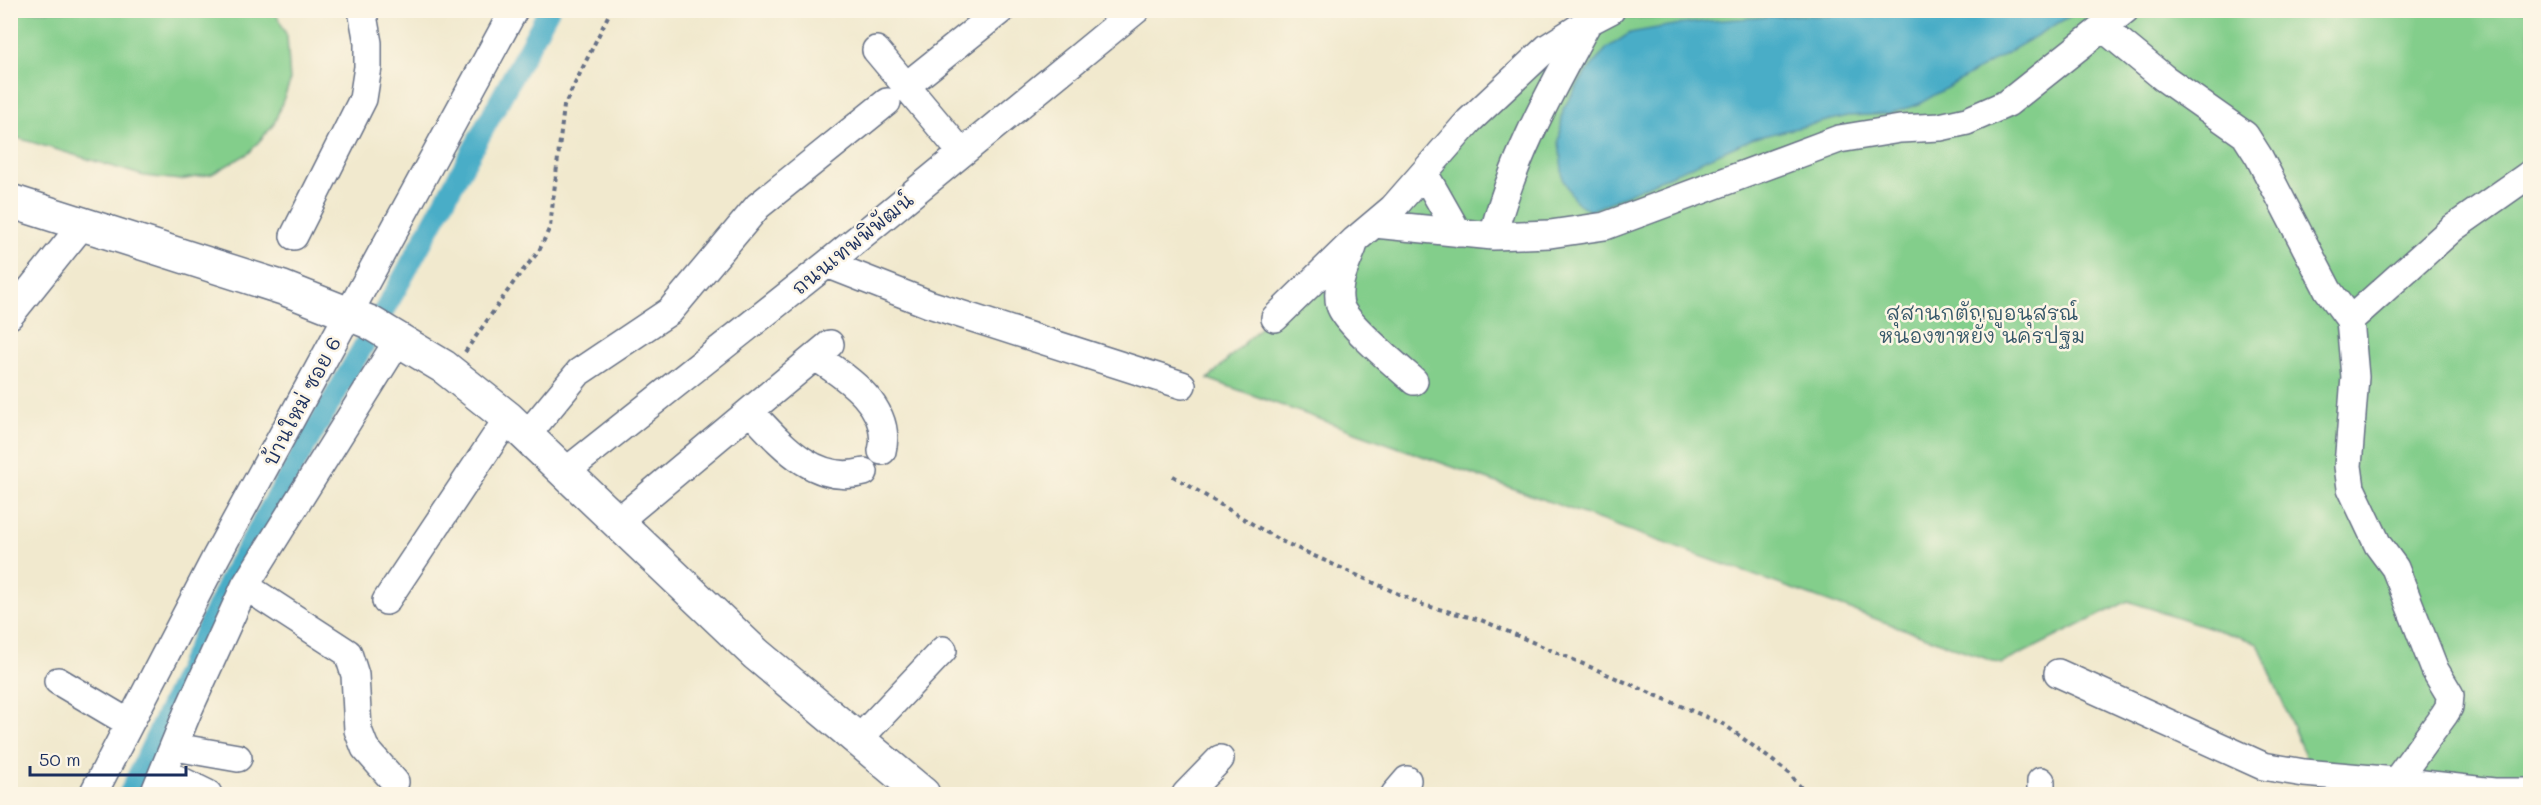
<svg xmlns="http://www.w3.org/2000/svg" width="2541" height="805" viewBox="0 0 2541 805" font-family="Mali,'Playpen Sans Thai',sans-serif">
<rect width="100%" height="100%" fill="#fcf5e5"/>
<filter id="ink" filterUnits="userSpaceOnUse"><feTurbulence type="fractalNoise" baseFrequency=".0167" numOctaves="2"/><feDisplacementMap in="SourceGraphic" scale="12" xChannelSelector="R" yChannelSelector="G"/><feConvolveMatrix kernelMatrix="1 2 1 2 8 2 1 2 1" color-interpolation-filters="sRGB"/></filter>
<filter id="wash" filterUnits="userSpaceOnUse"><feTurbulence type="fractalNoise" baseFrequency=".008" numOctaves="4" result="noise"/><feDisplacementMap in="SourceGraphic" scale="24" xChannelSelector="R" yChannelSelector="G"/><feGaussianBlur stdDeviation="1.35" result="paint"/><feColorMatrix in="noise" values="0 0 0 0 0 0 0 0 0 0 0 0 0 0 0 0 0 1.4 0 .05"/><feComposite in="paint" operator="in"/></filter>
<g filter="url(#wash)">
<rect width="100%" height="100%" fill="#f1e9ce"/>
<path fill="#83ce8b" stroke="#4f7e74" stroke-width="1.5" d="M1776 10 2530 11V794L2309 766 2258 643 2128 601 2001 664 1208 379 1479 111 1614 19Z
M10 11H275L287 36 290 82 274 124 249 153 212 174 180 180 144 176 11 136Z"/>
<path fill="#48adc7" stroke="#326e92" stroke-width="1.5" d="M1864 10 2079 11 1919 104 1889 114 1848 116 1754 138 1590 211 1575 201 1563 179 1559 142 1563 109 1585 74 1607 48 1630 33 1668 26 1709 21 1798 15 1828 16Z"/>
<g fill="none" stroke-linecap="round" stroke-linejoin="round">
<path stroke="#48adc7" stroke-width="21" d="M129 794 233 572 397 288 549 10"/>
</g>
</g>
<g filter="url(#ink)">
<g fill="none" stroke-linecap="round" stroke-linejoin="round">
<defs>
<path id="minor" d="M2102 27 2164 78 2245 135 2259 157 2328 290 2350 320 2355 377 2348 466 2351 488 2378 545 2395 568 2435 670 2450 695 2449 707 2444 715 2396 781 2494 792H2530
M876 50 962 153
M906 86 1001 10
M1424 173 1458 233
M1375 224 1493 236 1550 234 1605 226 1839 139 1900 129 1940 127 1967 121 2008 103 2125 10
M294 236 363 99 368 67V43L362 10
M1493 236C1512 160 1549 94 1586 26
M1353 247C1346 265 1335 285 1340 305 1344 322 1398 367 1414 381
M827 264 929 304 1182 385
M10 315 83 224
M1275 318 1355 240 1393 208 1469 121 1547 48 1588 22 1611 10
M2350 320 2453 228 2530 174
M817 358C847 377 893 408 882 451
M750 411C780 443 815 486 864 472
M526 436 579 372 670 311 758 206 887 102
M565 472 827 264 1136 10
M618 521 830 344
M245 586 348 653 355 675 358 730 365 748 395 782
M386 601 508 418
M2058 673 2263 766 2304 773 2396 781
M58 681 129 723
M858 740 943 650
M175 747 238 758
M165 773 208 794
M2041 781V794
M93 794 216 557 514 10
M154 794 188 711 245 586 399 339
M1186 794 1220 759
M1395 794 1407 780"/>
<path id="major" d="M10 201 283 288 369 322 444 367 508 418 756 654 923 794"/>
</defs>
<use href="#minor" stroke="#667085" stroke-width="30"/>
<use href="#major" stroke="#667085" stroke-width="36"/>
<path stroke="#667085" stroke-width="4" stroke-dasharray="4.5 4.5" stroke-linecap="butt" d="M465 352 516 279 539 251 550 227 564 106 611 10
M1173 476 1279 540 1423 605 1481 620 1725 725 1789 773 1806 794"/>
<use href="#minor" stroke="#fff" stroke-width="27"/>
<use href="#major" stroke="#fff" stroke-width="33"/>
</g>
</g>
<g text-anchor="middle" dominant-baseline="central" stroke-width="5" stroke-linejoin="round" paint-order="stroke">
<g font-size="20" fill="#1b2f5e" stroke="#fcf5e5">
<text transform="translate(852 243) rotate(-39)">ถนนเทพพิพัฒน์</text>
<text transform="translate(301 401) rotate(-62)">บ้านใหม่ ซอย 6</text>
</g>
<g font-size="20" fill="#355769" stroke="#fcf5e5">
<text x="1982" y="312">สุสานกตัญญูอนุสรณ์<tspan x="1982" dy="23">หนองขาหยั่ง นครปฐม</tspan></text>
</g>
</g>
<rect width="2541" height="805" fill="none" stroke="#fcf5e5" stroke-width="36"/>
<path d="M30 766v9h156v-9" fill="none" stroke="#1b2f5e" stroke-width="3"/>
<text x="39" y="766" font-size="18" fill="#1b2f5e" stroke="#fcf5e5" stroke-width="4.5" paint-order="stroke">50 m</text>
</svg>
